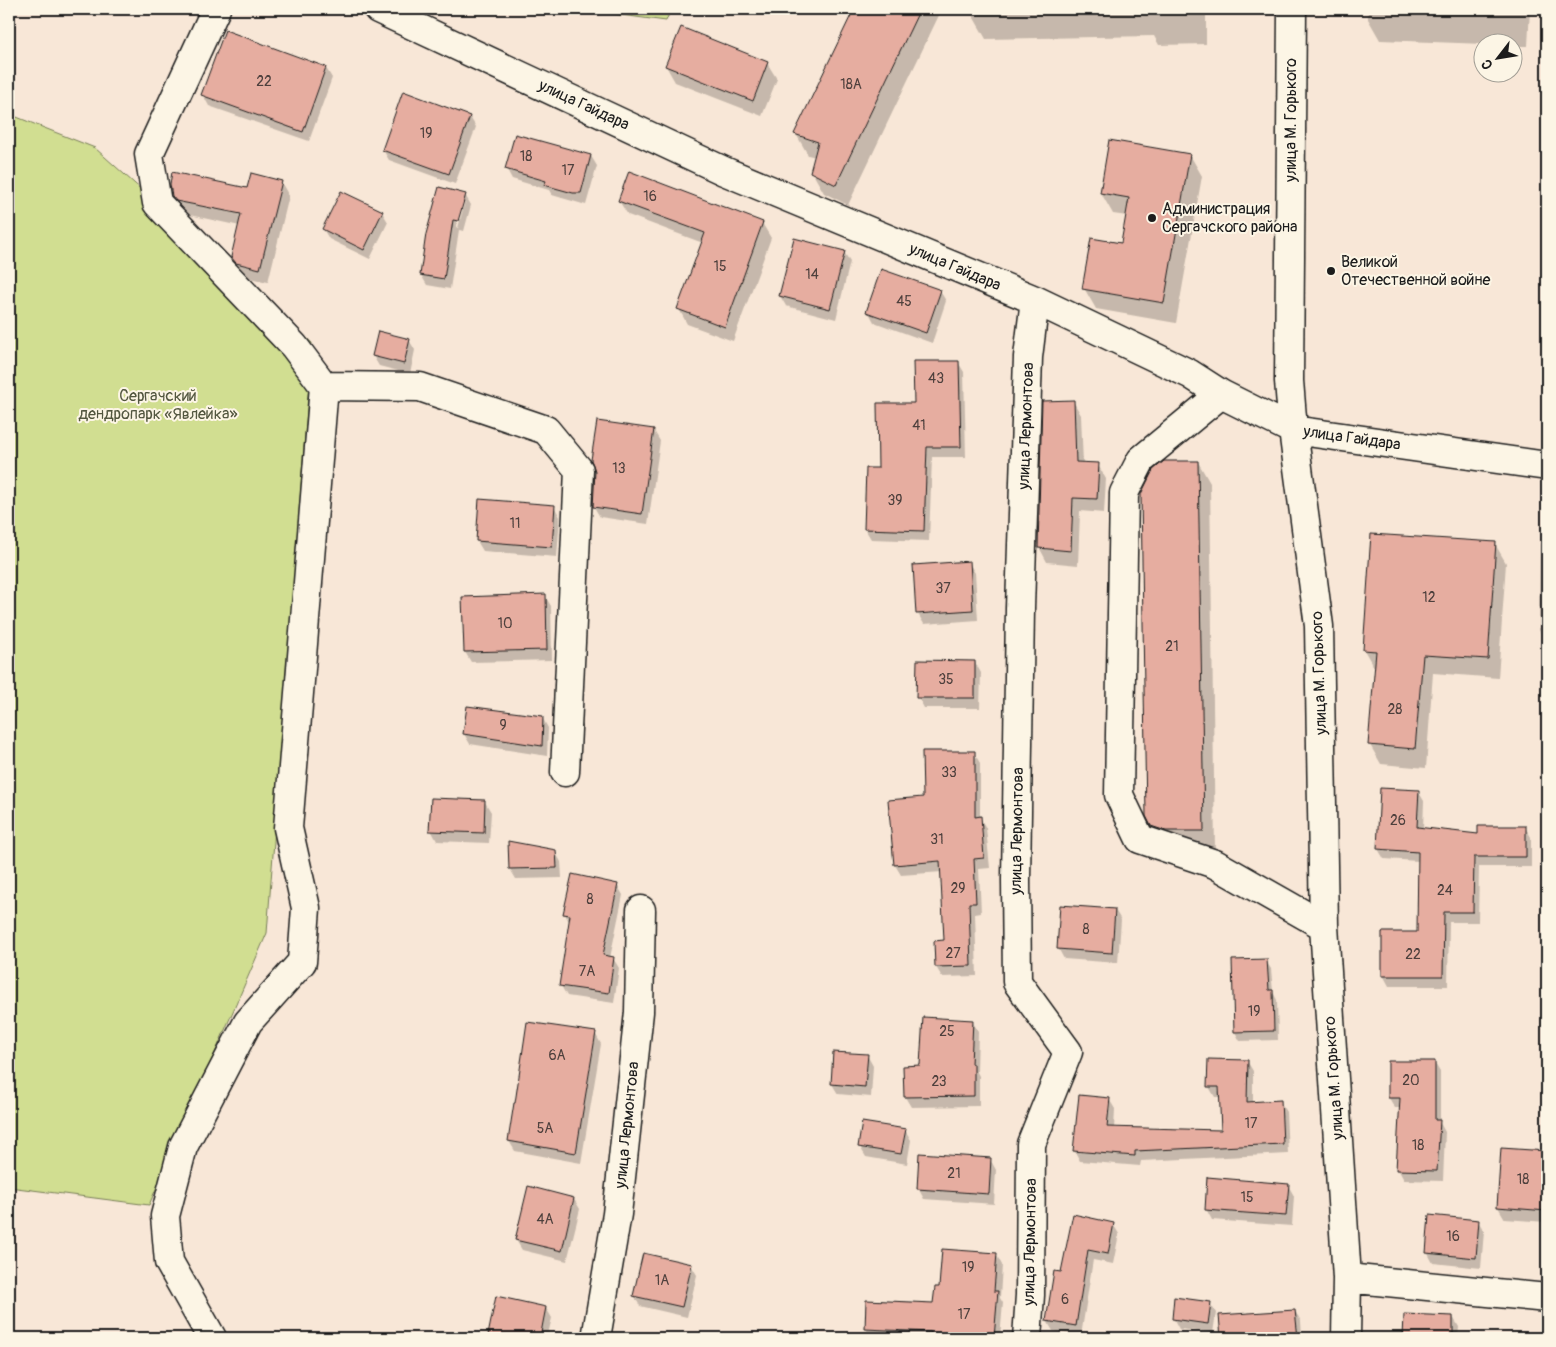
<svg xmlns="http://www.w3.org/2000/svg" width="1556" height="1347" viewBox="0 0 1556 1347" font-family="Pangolin,sans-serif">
<rect width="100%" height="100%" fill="#f8e7d7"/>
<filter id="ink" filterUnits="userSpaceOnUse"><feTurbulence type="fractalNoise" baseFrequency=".02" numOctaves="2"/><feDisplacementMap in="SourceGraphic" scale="10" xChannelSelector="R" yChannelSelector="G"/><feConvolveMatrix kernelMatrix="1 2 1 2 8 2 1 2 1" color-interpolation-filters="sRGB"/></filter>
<g filter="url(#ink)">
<path fill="#d1de91" stroke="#767d56" d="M576 9H671L666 21Z
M9 114 95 148 312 343 267 933 149 1205 9 1187Z"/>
<path fill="#0003" fill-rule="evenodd" d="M855 9H942L848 205 824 193 812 172 816 157 808 155 796 134Z
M974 9H1206V44L1159 45 1154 36 986 39 974 18Z
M1368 9H1530L1528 46H1514V42H1484V44L1380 40 1368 19Z
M767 63 777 79 762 116 675 82 666 66Z
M326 68 332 78 309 141 209 106 203 95Z
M470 117 476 127 455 184 389 160 383 150Z
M1190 155 1202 176 1176 323 1096 309 1084 288 1122 245 1127 216 1113 214 1101 193Z
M591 156 597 166 586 205 552 195 549 190 512 179 506 168Z
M281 182 289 196 268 282 245 277 232 257 240 226 185 214 173 195 248 190Z
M465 195 471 205 464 231 459 230 450 289 427 285 421 275ZM462 201H465L458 228 456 227Z
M619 201 762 223 771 238 733 341 687 324 679 309 703 243 628 215Z
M382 212 388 222 370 259 329 239 323 229Z
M844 252 850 262 836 319 786 306 780 296Z
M940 291 946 301 932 343 874 322 868 311Z
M409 340 415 350 410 374 379 366 373 356Z
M958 362 964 372 966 457H932L929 541 871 539 865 529 879 470 915 404Z
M1073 401 1081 415 1083 464 1098 465 1106 479 1104 513 1080 511 1078 565 1047 562 1039 547Z
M654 431 660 441 648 524 600 517 594 507 596 471Z
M1198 462 1210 483 1215 851 1165 847 1152 826Z
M554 506 560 517 557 557 483 551 477 541Z
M1372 535 1495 544 1506 563 1498 678 1433 673 1426 768 1381 764 1370 745 1375 669 1364 650Z
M1540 544H1547V645L1539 630Z
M969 563 975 573 978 620 924 624 918 614Z
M545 596 551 606 552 660 471 662 465 652 464 598Z
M975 662 981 673 980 708H924L918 697Z
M542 717 548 728 547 756 470 744 464 734Z
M974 753 980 763V818L986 828 990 868 979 869 981 913 975 914 977 976 942 977 936 967 945 942 942 872 901 875 895 865 924 798Z
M1418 791 1424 801 1423 829 1479 835 1525 827 1531 837V867H1479L1478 922H1449L1448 986H1389L1383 975 1418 934 1419 861 1384 859 1378 849Z
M485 802 491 812 489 843 437 841 431 830Z
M509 842 555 851 561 862 562 878 516 879 510 869Z
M617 885 623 895 610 958H613L619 968 614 1003 567 996 561 986 570 923 564 913Z
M1115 910 1121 920 1118 963 1064 959 1058 948Z
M1266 961 1271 969 1273 992 1277 1000 1278 1040 1240 1041 1235 1032 1233 962Z
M972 1021 978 1031 977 1072 979 1076V1106L911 1107 905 1097 922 1066Z
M595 1033 601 1044 581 1163 515 1151 509 1141Z
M867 1055 873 1066 871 1097 838 1094 832 1084Z
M1247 1061 1253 1071V1103L1280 1102 1286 1112 1288 1154 1141 1161 1140 1166 1080 1161 1074 1150 1109 1099 1115 1109 1114 1129 1223 1132 1221 1097H1215L1209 1087Z
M1389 1062H1434L1440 1072V1123L1445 1132 1443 1181 1404 1180 1398 1169 1400 1108H1395L1389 1098Z
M905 1130 911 1140 907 1164 866 1157 860 1147Z
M1502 1149 1547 1152V1222L1505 1219 1498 1207Z
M990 1159 996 1170 994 1204 924 1199 918 1188Z
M1288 1185 1294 1196 1292 1226 1212 1220 1206 1209Z
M574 1199 580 1209 567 1261 522 1250 516 1240Z
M1478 1221 1484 1231 1481 1268 1433 1263 1427 1252Z
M1113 1224 1119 1234 1113 1264 1093 1260 1081 1336 1053 1331 1047 1321 1062 1274Z
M996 1254 1002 1265 1000 1298 1003 1303 1000 1338H872L866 1329 935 1304 940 1289Z
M691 1265 697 1275 687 1317 640 1306 634 1296Z
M1210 1303 1216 1313 1213 1333 1179 1329 1173 1318Z
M546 1308 552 1318 547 1338H491L489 1335Z
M1295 1311 1301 1321 1302 1338H1222L1221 1316Z
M1405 1315 1453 1317 1459 1327 1458 1338H1404Z"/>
<path fill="#e6ada0" stroke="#1c1c1c" d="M854 9H920L836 185 810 172 818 142 794 134Z
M681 27 768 62 753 101 665 66Z
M225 30 326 67 303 132 201 95Z
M403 91 470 116 449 174 382 150Z
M515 134 591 155 581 193H573L544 185 546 181 505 169Z
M1109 140 1190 154 1164 303 1082 289 1091 238 1121 243 1129 198 1100 193Z
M629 171 763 222 725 327 677 309 705 233 618 201Z
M172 172 247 188 251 173 282 181 260 269 236 263 231 257 241 214 176 201 172 196 170 184Z
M439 187 466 194 458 221 453 220 444 279 420 275 426 234Z
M341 191 383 211 364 250 322 229Z
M794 238 845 251 830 309 779 296Z
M881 269 941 290 926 333 866 312Z
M378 331 410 339 404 364 372 356Z
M913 361H959L961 447H927L924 531 864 529 866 468H878L877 403H914Z
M1074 400 1076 462 1099 463 1097 499 1073 498 1071 551 1038 548 1042 401Z
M597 421 654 429 642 514 593 507 595 471 591 460Z
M1164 461H1198L1204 831H1166L1151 826 1146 816 1141 494 1153 470Z
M479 499 555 505 552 547 476 541Z
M1371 534 1496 542 1488 659 1423 655 1415 749 1368 745 1376 651 1363 650Z
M970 561 973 610 916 614 913 565Z
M546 594 547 650 464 652 462 597Z
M917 660 975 661V698H916Z
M467 706 543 716 542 746 463 734Z
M922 751H975V817L981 816 984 858 974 859 976 903H969L971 966 935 967 934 941 944 940 940 861 894 865 888 800 923 797Z
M1380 788 1419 790 1417 827 1478 834V826H1526V857H1474L1473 912H1444L1443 976H1382V932H1417L1418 852 1377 849Z
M431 798 485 800 484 833 429 831Z
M508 841 556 850 557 868 509 869Z
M572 874 618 884 603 955 614 957 609 993 559 986 570 915 563 914Z
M1060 905 1115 909 1112 953 1057 949Z
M1267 959 1269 990H1273L1274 1031 1234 1032 1232 960Z
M923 1017 973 1020 971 1064H974V1096L904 1097 903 1066 920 1065Z
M527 1022 596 1032 576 1153 508 1141 514 1103H515Z
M833 1052 868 1054 865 1087 831 1084Z
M1208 1059 1248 1060 1247 1102 1281 1100 1283 1144 1135 1151V1156L1073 1151 1079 1095 1110 1098 1107 1127 1221 1130 1219 1087H1207Z
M1388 1061H1435V1120H1440L1437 1171 1396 1170 1400 1098H1388Z
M862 1122 906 1129 901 1154 858 1147Z
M1501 1148 1547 1151V1211L1497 1207Z
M919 1153 991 1158 989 1194 917 1189Z
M1207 1177 1289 1184 1286 1216 1205 1210Z
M528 1186 574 1198 562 1251 515 1240Z
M1073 1214 1114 1223 1108 1254 1088 1250 1076 1326 1046 1321 1054 1271 1061 1272Z
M1429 1215 1479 1220 1476 1258 1426 1253Z
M942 1249 997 1253 994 1291H998L994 1338 931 1337V1332L865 1329 866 1300 933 1303 935 1287H939Z
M643 1253 692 1264 682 1307 633 1296Z
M496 1296 546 1307 540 1338H502L488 1335Z
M1174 1297 1211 1302 1208 1324 1172 1319Z
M1295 1310 1298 1338H1221L1219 1315Z
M1404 1314 1453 1316V1338H1403Z"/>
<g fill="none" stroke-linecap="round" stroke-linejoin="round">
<defs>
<path id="minor" d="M378 9 724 171 1035 300 1190 374 1221 394 1293 430 1547 466
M1292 9 1289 381 1293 430 1319 626 1324 926 1347 1278 1346 1338
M324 386 420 387 546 430 579 470 565 772
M1221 394 1141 460 1124 493 1119 795 1140 839 1215 864 1324 926
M1347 1278 1547 1298
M212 1338 169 1262 165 1216 183 1147 248 1022 302 962 306 908 288 828 324 386 294 346 157 203 149 154 216 9
M596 1338 617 1214 639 1012 641 910
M1027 1338 1030 1295 1031 1144 1068 1052 1017 982 1016 880 1020 608 1028 357 1035 300"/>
</defs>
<use href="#minor" stroke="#1c1c1c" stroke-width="31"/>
<use href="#minor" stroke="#fcf5e5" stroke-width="28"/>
</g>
</g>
<g fill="#1c1c1c" stroke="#fcf5e5" stroke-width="2">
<circle cx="1152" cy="218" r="5"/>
<circle cx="1331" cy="271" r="5"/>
</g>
<g text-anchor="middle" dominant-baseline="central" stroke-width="4" stroke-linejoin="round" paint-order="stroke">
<g font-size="14" fill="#4e403d">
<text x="264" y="81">22</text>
<text x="851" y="84">18А</text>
<text x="426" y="133">19</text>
<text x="526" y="156">18</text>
<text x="568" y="170">17</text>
<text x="650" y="196">16</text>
<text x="720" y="266">15</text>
<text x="812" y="274">14</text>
<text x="904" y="301">45</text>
<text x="936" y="378">43</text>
<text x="919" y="425">41</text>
<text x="619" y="468">13</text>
<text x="895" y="500">39</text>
<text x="515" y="523">11</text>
<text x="943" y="588">37</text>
<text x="1429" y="597">12</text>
<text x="505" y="623">10</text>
<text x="1172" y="646">21</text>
<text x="946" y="679">35</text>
<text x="1395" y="709">28</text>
<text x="503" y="725">9</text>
<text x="949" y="772">33</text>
<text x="1398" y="820">26</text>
<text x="937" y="839">31</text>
<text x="958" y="888">29</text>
<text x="1445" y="890">24</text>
<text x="590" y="899">8</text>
<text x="1086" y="929">8</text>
<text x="953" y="953">27</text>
<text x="1413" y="954">22</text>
<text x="587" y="971">7А</text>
<text x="1254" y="1011">19</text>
<text x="947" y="1031">25</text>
<text x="557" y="1055">6А</text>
<text x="1411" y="1080">20</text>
<text x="939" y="1081">23</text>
<text x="1251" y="1123">17</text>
<text x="545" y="1128">5А</text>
<text x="1418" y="1145">18</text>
<text x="954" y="1173">21</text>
<text x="1523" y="1179">18</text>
<text x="1247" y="1197">15</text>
<text x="545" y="1219">4А</text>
<text x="1453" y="1236">16</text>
<text x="968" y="1267">19</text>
<text x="662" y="1280">1А</text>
<text x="1065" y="1299">6</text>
<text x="964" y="1314">17</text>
</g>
<g font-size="16" fill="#1c1c1c" stroke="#fcf5e5">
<text transform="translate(584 105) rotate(25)">улица Гайдара</text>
<text transform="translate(1291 120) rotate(-90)">улица М. Горького</text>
<text transform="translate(955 267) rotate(23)">улица Гайдара</text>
<text transform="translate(1026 426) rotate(-88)">улица Лермонтова</text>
<text transform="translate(1352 438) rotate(8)">улица Гайдара</text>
<text transform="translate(1319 673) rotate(-92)">улица М. Горького</text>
<text transform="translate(1017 831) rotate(-89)">улица Лермонтова</text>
<text transform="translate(1334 1078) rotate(-94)">улица М. Горького</text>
<text transform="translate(627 1125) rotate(-84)">улица Лермонтова</text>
<text transform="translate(1030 1242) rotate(-89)">улица Лермонтова</text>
</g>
<g font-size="16" fill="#1c1c1c" stroke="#fcf5e5" text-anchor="start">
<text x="1162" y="209">Администрация<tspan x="1162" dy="18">Сергачского района</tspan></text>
<text x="1341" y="262">Великой<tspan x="1341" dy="18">Отечественной войне</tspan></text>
</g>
<g font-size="16" fill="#52563f" stroke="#fcf5e5">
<text x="158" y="396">Сергачский<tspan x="158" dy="18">дендропарк «Явлейка»</tspan></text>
</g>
</g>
<rect width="1556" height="1347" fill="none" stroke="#fcf5e5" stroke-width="30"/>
<rect x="15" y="15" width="1526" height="1317" fill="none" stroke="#1c1c1c" stroke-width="2" filter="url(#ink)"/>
<g transform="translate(1498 58) rotate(239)"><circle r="24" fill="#fcf5e5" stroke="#a29e95"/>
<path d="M0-4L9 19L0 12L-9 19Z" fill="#1c1c1c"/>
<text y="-8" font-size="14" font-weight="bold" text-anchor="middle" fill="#1c1c1c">С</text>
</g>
</svg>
